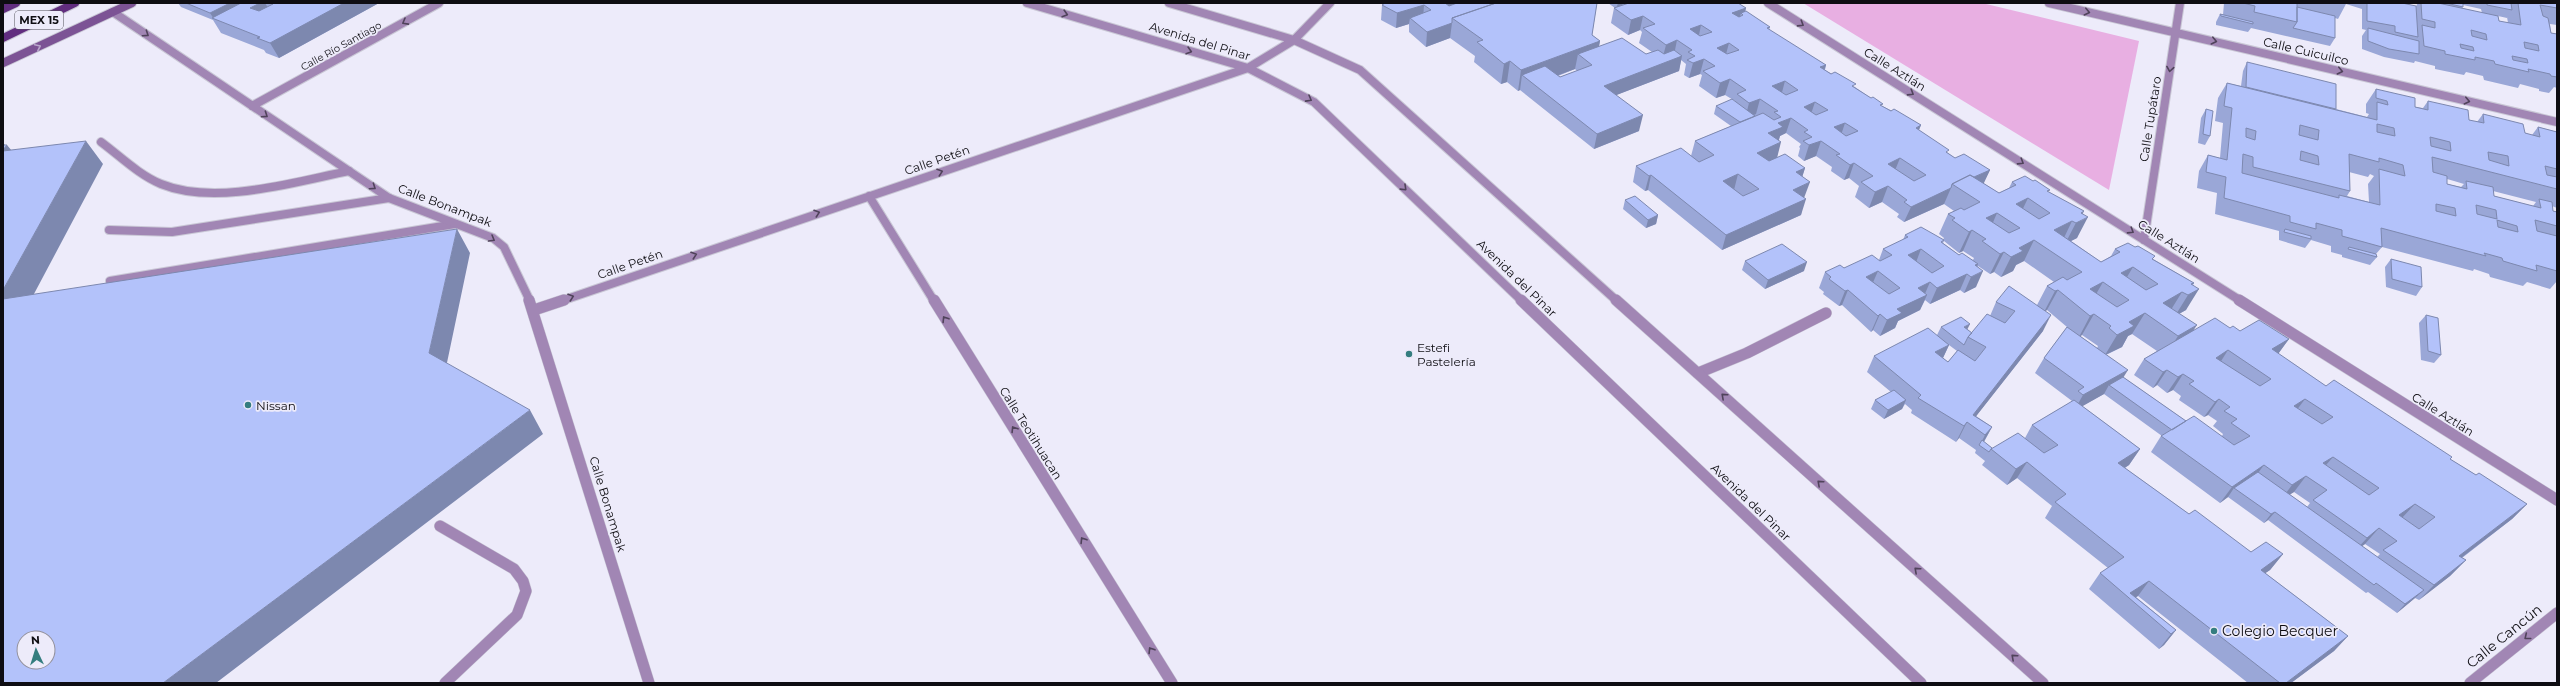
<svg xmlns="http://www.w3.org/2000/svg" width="2560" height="686" viewBox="0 0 2560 686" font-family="Montserrat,sans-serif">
<rect width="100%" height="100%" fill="#edebfa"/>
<path fill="#e8afe2" d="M1803 3H1982L2139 41 2109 190Z"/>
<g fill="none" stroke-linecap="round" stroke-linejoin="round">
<defs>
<path id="service-far1" d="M101 142C120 156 139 175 161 184 215 206 294 182 349 171
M109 230 172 232 389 198
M110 281 455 224"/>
<path id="service" d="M1698 373 1747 353 1826 313
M440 526 514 569 523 581 526 591 517 615 445 683"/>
<path id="minor-far1" d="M1027 3 1248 68 1314 102 1522 301
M1169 3 1294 40 1360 70 1617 301
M1768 3 2241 301
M2049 3 2557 122
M113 12 389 198 493 238 504 247 530 301
M252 106 439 3
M869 196 934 301
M2144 240 2180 3
M561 301 1248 68 1294 40 1330 3"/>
<path id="minor" d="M529 300 649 683
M934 300 1172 683
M1521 300 1921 683
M1616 300 2043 683
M2239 300 2557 500
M534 310 564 300
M2470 683 2557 613"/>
<path id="secondary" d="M3 63 132 3"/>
<path id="primary" d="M3 9 16 3
M3 38 75 3"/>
</defs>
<use href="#service-far1" stroke="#c9c7d5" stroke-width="10"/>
<use href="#service" stroke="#c9c7d5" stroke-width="12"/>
<use href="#minor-far1" stroke="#c9c7d5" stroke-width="10"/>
<use href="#minor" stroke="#c9c7d5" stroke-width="12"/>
<use href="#secondary" stroke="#c9c7d5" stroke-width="10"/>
<use href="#primary" stroke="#c9c7d5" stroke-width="10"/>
<use href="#service-far1" stroke="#a186b4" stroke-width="8"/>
<use href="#service" stroke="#a186b4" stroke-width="11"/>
<use href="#minor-far1" stroke="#a186b4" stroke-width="8"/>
<use href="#minor" stroke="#a186b4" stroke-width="11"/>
<use href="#secondary" stroke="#7c5395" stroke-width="8"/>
<use href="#primary" stroke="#612d7f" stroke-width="8"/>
</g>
<path fill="#9aa7d7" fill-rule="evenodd" d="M178 3H379L279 58 266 53 264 50 221 33 213 20 181 7Z
M1383 3H1597L1592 35 1600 41 1599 46 1646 54 1652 52 1639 43 1642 32 1640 30 1628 35 1611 23 1614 8H1615L1608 3H1738L1746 8 1745 12 1770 27 1769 30 1826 65 1825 70 1855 87 1882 106 1921 125 1919 130 1948 153 1955 158 1990 170 1983 183 1999 193 2009 188 2012 182 2049 192 2083 214 2077 238 2071 241 2101 262 2111 256 2115 249 2153 259 2194 283 2193 285 2186 310 2179 314 2193 330 2230 328 2240 331 2289 339 2278 354 2326 386 2450 459 2476 475 2527 504 2512 519 2462 558 2466 560 2450 576 2419 600 2415 598 2397 613 2368 592 2366 593 2268 520 2264 523 2228 497 2220 503 2151 452 2161 436H2162L2104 394 2082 406 2140 449 2129 465 2125 468 2189 514 2251 552 2283 554 2270 570 2265 573 2348 636 2334 651 2291 683H2248L2138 596 2136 597 2176 630 2164 645 2159 649 2089 589 2100 573 2108 568 2045 518 2052 506 2017 478 2007 485 1982 465 1985 461 1975 453 1976 450 1959 438 1956 442 1911 413 1912 410 1905 404 1902 409 1884 419 1871 409 1875 400 1891 392 1867 372 1874 356 1937 335 1941 327 1967 329 1972 333 1990 316 1996 302 2037 305 2047 286 2054 282 2024 261 2016 265 2013 271 2001 277 1994 272 1990 274 1978 266 1976 287 1964 293 1960 290 1930 304 1925 300 1920 310 1898 321 1895 328 1880 336 1873 330 1871 332 1842 305 1839 306 1823 294 1824 292 1819 288 1825 272 1879 260 1883 249 1903 240 1905 235 1943 240 1944 238 1939 234 1948 214 1954 211 1944 204 1904 222 1897 217 1899 214 1882 202 1869 208 1855 197 1859 186 1849 178 1844 180 1831 171 1832 167 1816 156 1804 161 1798 156 1800 148 1799 147 1801 144 1786 133 1780 136 1779 140 1777 157 1805 168 1802 177 1804 198 1801 215 1722 250 1648 190 1645 191 1633 182 1636 166 1691 156 1695 141 1731 126 1714 114 1716 106 1735 101 1725 95 1716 98 1699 86 1702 75 1700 74 1689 78 1684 75 1686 64 1681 60 1679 71 1616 95 1639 131 1594 149 1520 90 1518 91 1507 82 1501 84 1474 62 1475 56 1450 38 1426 47 1409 32V24L1396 28 1381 20 1382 5H1383ZM1575 69 1577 71 1560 77 1558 76ZM1944 241 1959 253 1963 251 1974 258 1973 260 1959 255 1943 243ZM2047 310 2067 327 2044 358 2035 373 2072 401 2071 402 2032 425 2025 438 1992 448 1984 442 1992 427 1976 416 2043 331 2045 311ZM2132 334 2157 351 2144 359 2134 375 2153 388 2157 385 2167 393 2173 390 2181 396 2179 400 2204 417 2208 415 2217 421 2213 426 2223 434 2222 436 2186 421 2123 377 2106 355 2122 347 2128 336ZM2082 335 2098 346 2097 348 2080 336ZM1949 345 1957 351 1948 362 1943 358ZM2294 492 2310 503 2307 507 2289 494ZM2365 544 2380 554 2377 557 2362 546Z
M2224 3H2402L2416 6 2418 3H2557V25L2550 24 2551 33 2557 34V88L2554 87 2549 93 2539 91V89L2520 84 2518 88 2484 80 2483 76 2466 72 2464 75 2435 69V66L2415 61 2414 63 2384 57 2362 49V36L2366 30 2362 29V9L2346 4 2338 19 2335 18V38L2330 46 2251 28 2248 32 2216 25V22L2220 14 2223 15ZM2463 5 2481 9 2482 13 2462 8 2463 7ZM2498 16 2507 18V17L2508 23 2499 21Z
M2247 62 2336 109 2367 117 2369 114 2366 113V104L2376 89 2415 107 2423 108 2428 101 2469 120 2477 122 2483 114 2525 133 2532 135 2538 127 2557 132V208L2552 206 2553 211 2557 212V281L2550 289 2527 282 2523 286 2490 277 2489 274 2474 269 2473 271 2382 247 2376 254 2377 257 2370 265 2342 257V255L2331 252V246L2311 240 2305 248 2279 240V231L2215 214 2217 193 2197 188 2199 171 2208 155 2220 158 2223 123 2215 121 2218 98 2227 83 2241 86 2243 71ZM2349 172 2368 177 2370 174 2374 176 2368 184 2369 202 2347 196 2350 191ZM2447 179 2454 181 2464 184 2461 187 2447 184ZM2493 191 2536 202 2533 206 2494 196Z
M2206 109 2210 136 2205 145 2198 143 2201 118Z
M1625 200 1658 215 1656 224 1646 228 1623 209Z
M2391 259 2422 287 2416 296 2386 287 2385 267Z
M1745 261 1804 271 1765 289 1742 270Z
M2426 315 2441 355 2434 363 2421 360 2419 323Z"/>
<path fill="#7d88af" d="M230 3H250L214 19 210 13Z
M260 3H265L273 16 259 23 250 8Z
M344 3H379L279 58 270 43Z
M1439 3H1453L1452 9Z
M1618 3H1623L1622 6 1616 9Z
M1733 3 1746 8 1742 23 1743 15 1741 13 1738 24 1728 28Z
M1424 5 1423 20 1410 18 1409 24 1396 28 1397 13Z
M1643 16 1640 30 1628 35 1631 20Z
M1452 23 1450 38 1426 47 1427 32Z
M1701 25 1698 40 1690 29Z
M1677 40 1674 55 1662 60 1666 45Z
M1600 41 1596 61 1578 54 1575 69 1534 84 1522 75 1520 90 1518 91 1521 70Z
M1729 43 1725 58 1717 48Z
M1682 56 1679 71 1601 101 1604 86Z
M1704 59 1700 74 1689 78 1693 63Z
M1510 61 1507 82 1501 84 1504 64Z
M1826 65 1821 80 1820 67Z
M1730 79 1725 95 1716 98 1720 83Z
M1785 81 1781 96 1772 86Z
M1760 99 1756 114 1745 119 1749 103Z
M1815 102 1810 117 1804 107Z
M1643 115 1639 131 1594 149 1597 134Z
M1791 118 1786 133 1780 136 1778 142 1768 133 1778 123Z
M1845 123 1840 138 1834 127Z
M1921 125 1914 141 1916 128Z
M86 141 103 164 18 324 3 307V290Z
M1821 141 1816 156 1804 161 1809 145Z
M1781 142 1777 158 1752 168 1757 153Z
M3 143 6 146 7 145 26 168 3 162Z
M1900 158 1894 173 1888 164Z
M1854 163 1849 178 1844 180 1850 165Z
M1805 168 1800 184 1796 172Z
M1990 170 1983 185 1955 186Z
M1738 174 1734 190 1723 181Z
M1651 175 1648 190 1645 191 1649 176Z
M1810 182 1804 198 1793 190Z
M1888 186 1882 202 1869 208 1875 192Z
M1951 188 1944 204 1904 222 1911 207Z
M2028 198 2018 219 2016 204Z
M1806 199 1801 215 1722 250 1726 235Z
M2084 211 2079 222 2088 217 2077 238 2065 244 2081 213Z
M1997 213 1988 234 1986 218Z
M1658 215 1656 224 1646 228 1648 220Z
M2072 221 2062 242 2054 230Z
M457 229 470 253 444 377 429 353Z
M1972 230 1963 251 1959 253 1969 232Z
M2034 240 2024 261 2016 265 2013 271 2001 277 2011 257 2019 248Z
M1921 249 1915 265 1908 255Z
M2004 252 1994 272 1990 274 2000 254Z
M1807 262 1804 271 1765 289 1768 280Z
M1978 264 1972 277 1983 271 1976 287 1964 293 1971 277 1975 265Z
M2133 267 2121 287V273Z
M1878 271 1871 287 1866 277Z
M1967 274 1960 290 1930 304 1937 288Z
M1930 282 1924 296 1927 295 1920 310 1898 321 1895 328 1880 336 1887 320 1897 309 1918 288Z
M2103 282 2091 303 2090 289Z
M2199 289 2186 310 2175 316 2188 295Z
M1848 290 1842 305 1839 306 1845 291Z
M2058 290 2047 310 2044 312 2055 291Z
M2182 292 2169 313 2163 303Z
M2145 313 2132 334 2128 336 2122 347 2105 355 2117 335 2129 322Z
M1880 314 1873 330 1871 332 1878 316Z
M2094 314 2082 335 2079 337 2090 316Z
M2051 315 2043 331 1970 424 1973 415Z
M1970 324 1966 332 1964 327Z
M2197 325 2183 346 2165 356 2178 336Z
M2289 339 2278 354 2272 349Z
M1949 345 1942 360 1935 352Z
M2228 350 2218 366 2216 358Z
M2128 370 2118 386 2109 385 2104 394 2074 411 2083 395Z
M2167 370 2157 385 2153 388 2163 372Z
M2183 374 2173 390 2167 393 2178 377Z
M2219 399 2208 415 2204 417 2215 402Z
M2305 399 2293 415 2294 406Z
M1906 400 1902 409 1884 419 1888 410Z
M530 410 543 434 216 683H163Z
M1967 422 1959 438 1956 442 1964 426Z
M1992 427 1983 443 1980 445 1985 435Z
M2140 449 2129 465 2108 478 2118 463Z
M2333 457 2320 472 2323 463Z
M2027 462 2017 478 2007 485 2016 469Z
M2264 465 2252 481 2234 488 2228 497 2220 503 2232 487Z
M2306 476 2294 492 2280 501 2292 485Z
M2415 504 2401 519 2399 515Z
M2527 504 2512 519 2444 571 2459 556Z
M2275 512 2268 520 2264 523 2271 514Z
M2379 528 2365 544 2353 553 2367 538Z
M2283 554 2270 570 2248 585 2261 570Z
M2466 560 2450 576 2419 600 2434 585Z
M2149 581 2138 596 2131 600 2130 593Z
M2424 590 2415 598 2397 613 2405 604Z
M2176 630 2164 645 2159 649 2171 634Z
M2348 636 2334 651 2291 683H2286Z"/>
<path fill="#b3c2fa" stroke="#7d88af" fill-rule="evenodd" d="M186 3H230L210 13Z
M241 3H260L250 8 259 11 273 4 269 3H344L270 43 257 38 260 37 212 18Z
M1385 3H1445L1449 6 1457 3H1496L1452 18V23L1427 32 1410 18 1431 10 1424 5 1397 13 1382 5Z
M1496 3H1597L1592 35 1600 41 1521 70 1510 61 1504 64 1477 42 1483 40 1452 18Z
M1629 3H1738L1746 8 1732 13 1739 17 1743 15 1741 13 1746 11 1770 27 1767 28 1826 65 1820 67 1831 74 1835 72 1856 84 1852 86 1871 98 1873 97 1883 104 1880 105 1891 111 1894 109 1921 125 1916 128 1949 150 1946 152 1955 158 1964 154 1990 170 1974 177 1970 175 1952 184 1951 188 1911 207 1904 202 1907 200 1888 186 1875 192 1861 182 1873 176 1854 163 1850 165 1836 155 1840 154 1821 141 1809 145 1803 141 1812 137 1804 132 1808 130 1791 118 1778 123 1783 127 1768 133 1781 142 1757 153 1769 161 1785 154 1805 168 1796 172 1810 182 1793 190 1806 199 1726 235 1651 175 1649 176 1636 166 1681 148 1699 162 1714 155 1695 141 1763 113 1774 120 1781 117 1774 112 1778 111 1760 99 1749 103 1737 94 1746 90 1730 79 1720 83 1703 71 1715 66 1704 59 1693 63 1687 60 1695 56 1688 52 1692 50 1677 40 1666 45 1643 28 1655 24 1643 16 1631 20 1614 8ZM1701 25 1712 32 1700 36 1690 29ZM1729 43 1739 50 1727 54 1717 48ZM1785 81 1798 90 1786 95 1772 86ZM1815 102 1828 110 1816 115 1804 107ZM1845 123 1858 131 1846 136 1834 127ZM1900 158 1926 175 1914 181 1888 164ZM1738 174 1759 189 1743 196 1723 181Z
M2243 3H2297V22L2254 12 2255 6Z
M2367 3H2402L2416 6 2418 37 2395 32V26L2367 21Z
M2421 3H2438L2498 16 2499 21 2521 25 2518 3H2557V8L2540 5 2543 16 2548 18 2551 33 2557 34V77L2551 76 2550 74 2528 69 2529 72 2495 64 2494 61 2475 57V60L2445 54V51L2424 46 2422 25 2435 28V22L2422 19ZM2471 30 2486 34 2487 40 2472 36ZM2524 42 2538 45 2539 51 2525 48ZM2460 44 2473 47 2474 51 2461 48ZM2512 56 2527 59 2528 63 2513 60Z
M2446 3H2463V7Z
M2487 3H2511L2512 10 2487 5Z
M2297 7 2335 16V38L2293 28 2297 22Z
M2220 14 2253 22V24L2221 16Z
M2368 28 2419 41V54L2389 49 2368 41Z
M1622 38 1646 54 1658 50 1664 54 1674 50 1682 56 1604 86 1643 115 1597 134 1522 75 1545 66 1560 77 1592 65 1578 54Z
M2247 62 2336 84V109L2246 87Z
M2227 83 2377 120V102L2388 105 2387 101 2376 98V89L2415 98V107L2428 110V101L2468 110 2469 120 2484 123 2483 114 2523 124 2525 133 2540 137 2538 127 2557 132V169L2545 166 2547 175 2557 177V189L2432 157 2433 172 2447 176V184L2467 189 2466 181 2493 187 2494 196 2541 208 2539 199 2552 202 2553 211 2557 212V226L2535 220 2537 231 2557 236V271L2536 265 2537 271 2503 261 2502 258 2484 253 2486 256 2381 228 2382 247 2342 236V230L2316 223V229L2290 222V216L2224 198 2226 177 2206 172 2208 155 2227 160 2232 108 2224 106ZM2377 124 2394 128 2395 136 2377 132ZM2300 125 2319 130 2318 140 2299 135ZM2246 128 2256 131 2255 140 2246 137ZM2430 137 2450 142 2451 151 2431 146ZM2301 151 2318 156 2319 165 2300 160ZM2488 152 2508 156 2509 166 2489 160ZM2243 154 2253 157V167L2350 191 2349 154 2379 162V158L2403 165 2405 176 2379 169 2380 205 2339 195V198L2242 173ZM2436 204 2455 208 2456 216 2436 211ZM2476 205 2496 210 2497 219 2477 214ZM2497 220 2517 226 2518 232 2498 227Z
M1732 99 1755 116 1740 122 1716 106Z
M2206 109 2213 111 2210 136 2203 134Z
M86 141 3 290V151Z
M3 145H7L3 150Z
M1970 175 1999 193 2016 185 2012 182 2025 176 2033 181 2035 180 2050 190 2047 191 2084 211 2081 213 2088 217 2076 223 2072 221 2054 230 2101 262 2120 252 2115 249 2128 243 2135 247 2138 246 2155 256 2152 259 2194 283 2191 284 2199 289 2188 295 2182 292 2163 303 2197 325 2178 336 2145 313 2129 322 2134 326 2117 335 2109 328 2111 326 2094 314 2090 316 2058 290 2055 291 2047 286 2063 277 2067 280 2082 272 2034 240 2019 248 2023 251 2011 257 2004 252 2000 254 1982 241 1986 239 1972 230 1969 232 1952 220 1955 218 1948 214 1961 208 1964 210 1980 202 1952 184ZM2028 198 2050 213 2039 219 2016 204ZM1997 213 2020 228 2009 233 1986 218ZM2133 267 2158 284 2146 290 2121 273ZM2103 282 2129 300 2117 307 2090 289Z
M1635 196 1658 215 1648 220 1625 200Z
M1921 227 1944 240 1941 242 1959 255 1962 253 1978 264 1975 265 1983 271 1971 277 1967 274 1937 288 1930 282 1918 288 1927 295 1897 309 1902 313 1887 320 1880 314 1878 316 1848 290 1845 291 1829 279 1831 277 1825 272 1840 265 1844 268 1872 255 1880 261 1892 255 1883 249 1908 237 1905 235ZM1921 249 1944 266 1932 273 1908 255ZM1878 271 1900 288 1889 294 1866 277Z
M457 229 429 353 530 410 163 683H3V299ZM24 638H48V662H24Z
M2285 229 2311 236V239L2284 232Z
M1782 244 1807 262 1768 280 1745 261Z
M2349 247 2376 254 2377 257 2348 249Z
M2391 259 2421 267 2422 287 2392 279Z
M2009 286 2051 315 1973 415 1992 427 1985 435 1967 422 1964 426 1918 398 1921 395 1874 356 1928 328 1949 345 1935 352 1948 362 1958 350 1975 361 1986 347 1968 337 1987 314 2005 323 2015 311 1996 302Z
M2426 315 2438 318 2441 355 2428 351Z
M1961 317 1970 324 1964 327 1972 333 1968 337 1964 345 1941 327Z
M2215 318 2230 328 2233 326 2240 331 2259 320 2289 339 2272 349 2326 386 2334 380 2452 457 2450 459 2476 475 2479 473 2527 504 2459 556 2466 560 2434 585 2383 550 2397 541 2379 528 2367 538 2313 500 2327 490 2306 476 2292 485 2264 465 2232 487 2161 436 2194 416 2234 445 2250 436 2231 423 2237 419 2224 411 2230 407 2219 399 2215 402 2189 384 2194 381 2183 374 2178 377 2167 370 2163 372 2144 359ZM2228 350 2271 379 2260 386 2216 358ZM2305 399 2333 417 2322 424 2294 406ZM2333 457 2379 488 2369 495 2323 463ZM2415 504 2435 517 2419 529 2399 515Z
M2067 327 2128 370 2083 395 2078 391 2084 387 2044 358Z
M2123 377 2186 421 2172 430 2109 385Z
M1894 390 1906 400 1888 410 1875 400Z
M2074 400 2140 449 2118 463 2189 514 2195 510 2251 552 2266 542 2283 554 2261 570 2348 636 2286 683H2280L2149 581 2130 593 2176 630 2171 634 2100 573 2124 557 2055 502 2066 494 2027 462 2016 469 1991 449 2018 433 2044 453 2058 445 2032 425Z
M1982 440 1992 448 1991 449 1989 452 1979 445Z
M2258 472 2424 590 2405 604 2376 583 2374 585 2275 512 2271 514 2234 488Z"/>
<defs><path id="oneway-chevron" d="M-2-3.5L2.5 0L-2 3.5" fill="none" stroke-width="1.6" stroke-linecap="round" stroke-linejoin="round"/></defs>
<g stroke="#50435b">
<use href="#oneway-chevron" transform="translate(2087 12) rotate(13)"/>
<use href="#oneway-chevron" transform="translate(1065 14) rotate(16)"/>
<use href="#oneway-chevron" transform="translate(405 22) rotate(151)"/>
<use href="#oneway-chevron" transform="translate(1801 24) rotate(32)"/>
<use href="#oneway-chevron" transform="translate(146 34) rotate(34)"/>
<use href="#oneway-chevron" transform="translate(2214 41) rotate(13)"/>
<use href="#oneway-chevron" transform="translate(1189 51) rotate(16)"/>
<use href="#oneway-chevron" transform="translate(2170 69) rotate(99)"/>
<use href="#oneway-chevron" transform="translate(2340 71) rotate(13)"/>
<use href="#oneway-chevron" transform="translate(1911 93) rotate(32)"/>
<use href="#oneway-chevron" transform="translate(1309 99) rotate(29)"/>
<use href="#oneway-chevron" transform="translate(2467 101) rotate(13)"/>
<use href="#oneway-chevron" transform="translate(265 115) rotate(34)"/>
<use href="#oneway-chevron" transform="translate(2021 162) rotate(32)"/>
<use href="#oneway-chevron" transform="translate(940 172) rotate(-19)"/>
<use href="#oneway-chevron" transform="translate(373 187) rotate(34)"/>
<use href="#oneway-chevron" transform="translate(1404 188) rotate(44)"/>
<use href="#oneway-chevron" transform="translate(817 213) rotate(-19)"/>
<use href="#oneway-chevron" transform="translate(2131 231) rotate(32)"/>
<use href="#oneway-chevron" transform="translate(492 239) rotate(30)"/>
<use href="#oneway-chevron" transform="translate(694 255) rotate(-19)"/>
<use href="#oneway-chevron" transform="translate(571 297) rotate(-19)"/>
<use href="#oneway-chevron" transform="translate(945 319) rotate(-122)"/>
<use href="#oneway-chevron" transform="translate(1724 396) rotate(-138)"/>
<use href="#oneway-chevron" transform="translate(1014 429) rotate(-122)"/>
<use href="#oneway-chevron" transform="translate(1820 483) rotate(-138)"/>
<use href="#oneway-chevron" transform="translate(1083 540) rotate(-122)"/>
<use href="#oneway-chevron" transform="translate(1917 570) rotate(-138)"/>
<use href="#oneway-chevron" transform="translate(2527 637) rotate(141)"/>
<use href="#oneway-chevron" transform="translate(1151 650) rotate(-122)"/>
<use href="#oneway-chevron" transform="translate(2014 657) rotate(-138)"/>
</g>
<use stroke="#baa7cd" href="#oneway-chevron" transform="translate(38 47) rotate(-25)"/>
<g fill="#347d7f" stroke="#edebfa" stroke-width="1.5">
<circle cx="1409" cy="354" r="4"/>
<circle cx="248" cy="405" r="4"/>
<circle cx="2214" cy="631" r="4"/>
</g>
<g text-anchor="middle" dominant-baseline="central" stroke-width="3.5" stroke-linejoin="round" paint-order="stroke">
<g font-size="10" fill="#0e0d12" stroke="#edebfa">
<text transform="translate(341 46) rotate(-29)">Calle Río Santiago</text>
</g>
<rect fill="#edebfa" stroke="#515058" stroke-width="1" x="15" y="11" width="48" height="18" rx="3"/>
<g font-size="11" font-weight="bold" fill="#0e0d12">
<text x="39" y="20">MEX 15</text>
</g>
<g font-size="12" fill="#0e0d12" stroke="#edebfa">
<text transform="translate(1200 41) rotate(17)">Avenida del Pinar</text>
<text transform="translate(2306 51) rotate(13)">Calle Cuicuilco</text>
<text transform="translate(1895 69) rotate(32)">Calle Aztlán</text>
<text transform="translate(2150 119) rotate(-81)">Calle Tupátaro</text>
<text transform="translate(937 160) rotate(-19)">Calle Petén</text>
<text transform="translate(445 205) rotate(21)">Calle Bonampak</text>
<text transform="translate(2169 241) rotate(32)">Calle Aztlán</text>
<text transform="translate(630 264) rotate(-19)">Calle Petén</text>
<text transform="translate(1517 278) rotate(44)">Avenida del Pinar</text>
<text transform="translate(2443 414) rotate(32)">Calle Aztlán</text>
<text transform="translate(1031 433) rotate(58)">Calle Teotihuacan</text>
<text transform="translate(1751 502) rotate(44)">Avenida del Pinar</text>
<text transform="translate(608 504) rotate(73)">Calle Bonampak</text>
</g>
<g font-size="12" fill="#0e0d12" stroke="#edebfa" text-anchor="start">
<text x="1417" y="347">Estefi<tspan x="1417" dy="14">Pastelería</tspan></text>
<text x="256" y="405">Nissan</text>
</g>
<g font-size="14" fill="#0e0d12" stroke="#edebfa" text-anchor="start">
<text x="2222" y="631">Colegio Becquer</text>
</g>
<g font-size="14" fill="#0e0d12" stroke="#edebfa">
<text transform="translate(2504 636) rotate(-39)">Calle Cancún</text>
</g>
</g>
<rect width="2560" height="686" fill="none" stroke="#0e0d12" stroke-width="8"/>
<g transform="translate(36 650) rotate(356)"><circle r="19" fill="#edebfa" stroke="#94929d"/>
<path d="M0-3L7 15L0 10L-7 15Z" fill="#347d7f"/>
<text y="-6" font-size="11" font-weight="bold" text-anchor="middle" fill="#0e0d12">N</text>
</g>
</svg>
